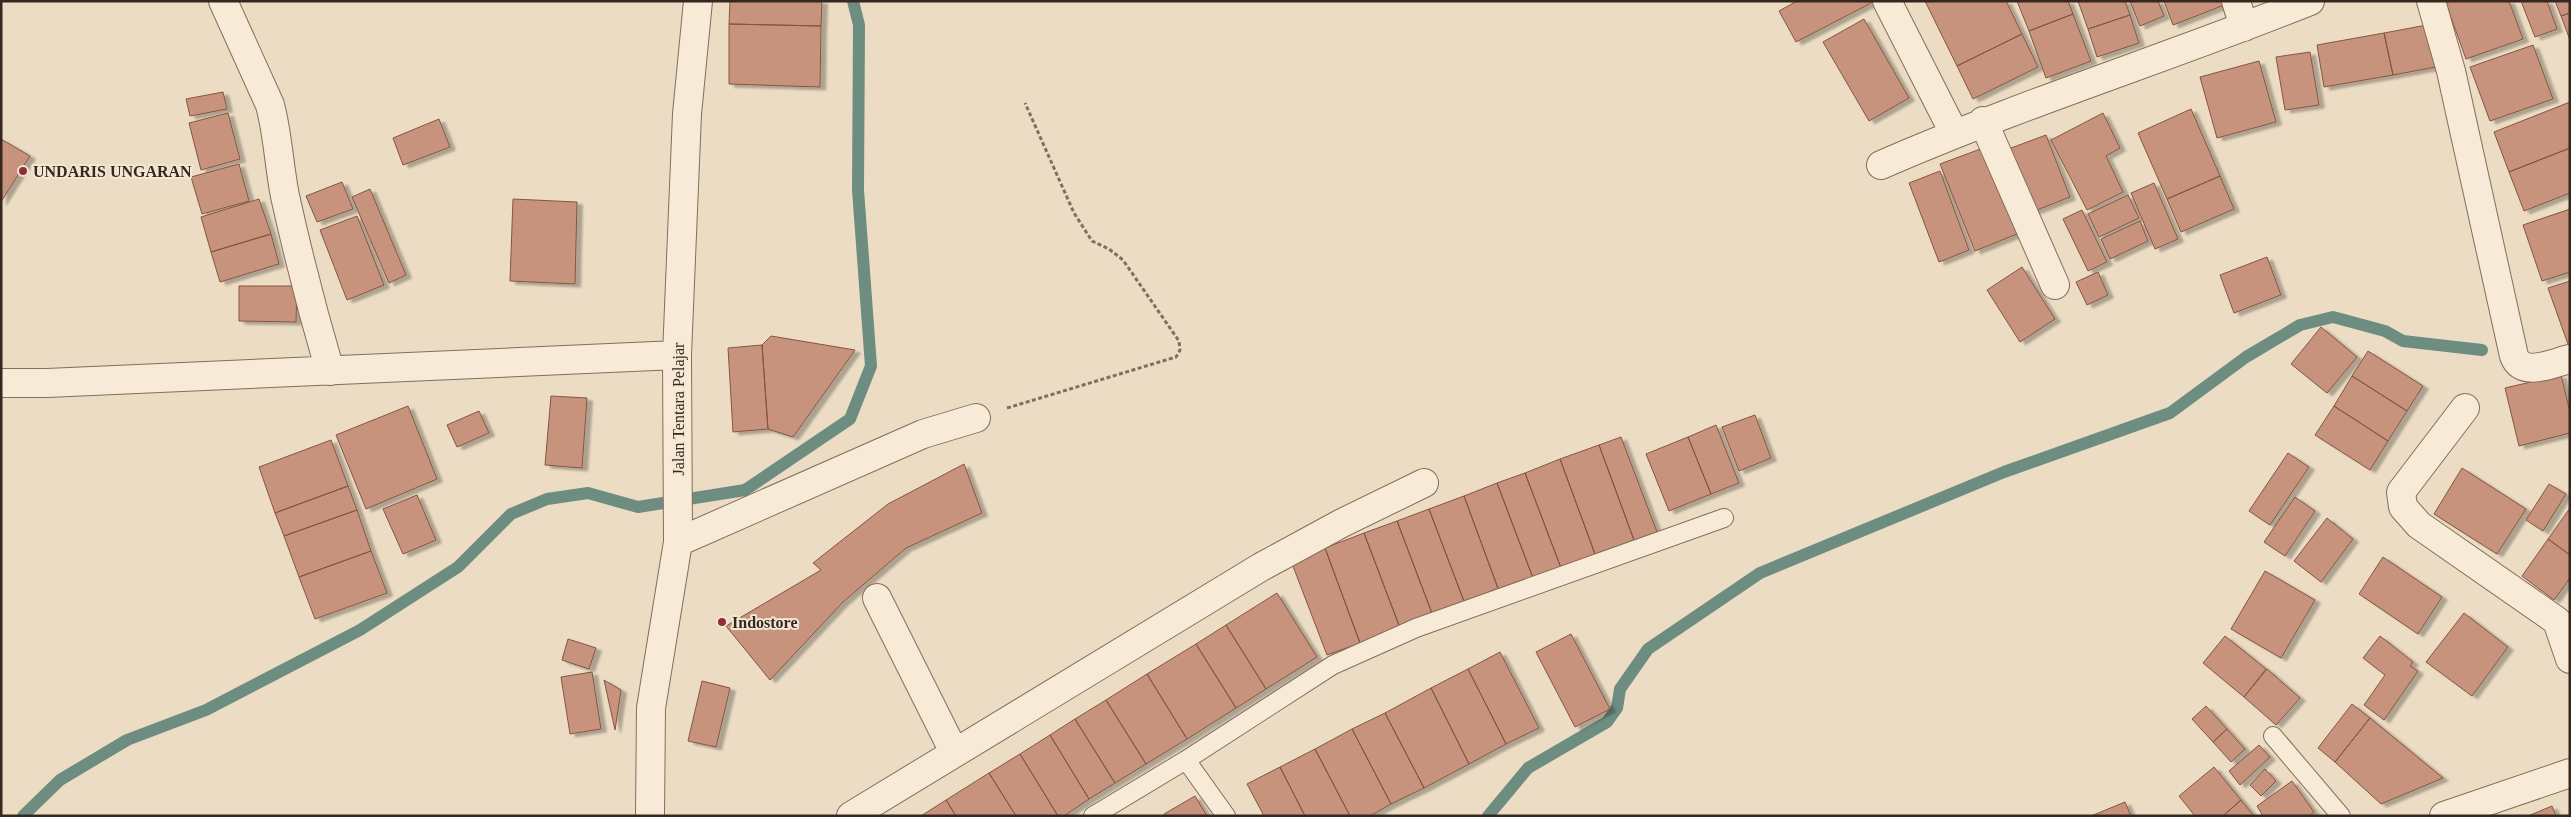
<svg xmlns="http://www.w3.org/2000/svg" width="2571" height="817" viewBox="0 0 2571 817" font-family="'Times New Roman',serif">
<defs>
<filter id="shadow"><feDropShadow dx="5.5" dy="3" stdDeviation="1" flood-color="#0004"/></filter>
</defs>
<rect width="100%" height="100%" fill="#ecdcc4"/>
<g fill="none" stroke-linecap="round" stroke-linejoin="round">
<path stroke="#6d8d81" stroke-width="12" d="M23 816 60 780 127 740 206 710 360 630 458 567 511 514 547 499 588 493 638 507 745 490 850 419 871 366 858 190 859 25 853 1
M1488 816 1528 768 1607 722 1617 708 1620 689 1648 649 1760 573 2004 472 2170 413 2246 357 2300 325 2333 317 2385 331 2403 341 2482 350"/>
</g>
<path fill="#c8937b" stroke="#835542" filter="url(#shadow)" d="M730 1H822L821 26 729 24Z
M1797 1H1875L1796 42 1779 11Z
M1925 1H2006L2022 34 1957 66Z
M2017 1H2068L2073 14 2029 31Z
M2078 1H2125L2130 15 2088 29Z
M2130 1H2158L2164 16 2140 26Z
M2164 1H2226L2227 4 2173 25Z
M2445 1H2509L2523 39 2466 59Z
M2521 1H2547L2557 29 2535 37Z
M2555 1H2570V13L2561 16Z
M2570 13V40L2561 16Z
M2073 14 2091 61 2046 78 2029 31Z
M2130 15 2139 43 2097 57 2088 29Z
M1864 19 1909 98 1869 121 1823 42Z
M729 24 821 26 820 87 729 84Z
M2432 24 2441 66 2393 75 2384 33Z
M2384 33 2393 75 2324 87 2317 45Z
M2022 34 2038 67 1973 99 1957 66Z
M2533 45 2553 99 2490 121 2470 67Z
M2310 52 2319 105 2285 110 2276 57Z
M2259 61 2276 122 2217 138 2200 77Z
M223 92 227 109 190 116 186 99Z
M2570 102V148L2509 172 2494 132Z
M2191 109 2220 176 2167 199 2138 133Z
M228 113 240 159 201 170 189 123Z
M2103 113 2120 148 2106 156 2123 192 2087 210 2051 140Z
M439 119 450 147 403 165 393 138Z
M2046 135 2070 197 2027 214 2003 151Z
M1 139 30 156 1 202Z
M1983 148 2017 234 1975 251 1940 164Z
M2570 148V193L2524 211 2509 172Z
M239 164 249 201 202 214 191 177Z
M1940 171 1969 250 1939 262 1909 183Z
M2220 176 2234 209 2181 232 2167 199Z
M342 182 353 209 317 222 306 196Z
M2154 183 2178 239 2155 249 2131 193Z
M370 189 406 275 389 283 352 197Z
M2128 195 2139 218 2099 237 2088 214Z
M259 199 271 234 211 252 201 217Z
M513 199 577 202 575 284 510 281Z
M2570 209V272L2542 281 2523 225Z
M2082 210 2107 262 2088 271 2063 219Z
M357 216 384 285 347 300 320 230Z
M2140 221 2148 241 2110 259 2101 239Z
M271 234 279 264 220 282 211 252Z
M2267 257 2281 295 2234 313 2220 275Z
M2022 267 2055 319 2020 342 1987 290Z
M2098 272 2108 295 2087 305 2076 282Z
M2570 281V347H2569L2548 288Z
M239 286H297L296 322 239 321Z
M2321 327 2357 357 2327 393 2291 364Z
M771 336 855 350 793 437 768 429 762 345Z
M762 345 768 429 733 432 728 348Z
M2368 351 2423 386 2407 411 2352 376Z
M2561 375 2570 412V433L2519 446 2505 388Z
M2352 376 2407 411 2388 441 2334 406Z
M551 396 587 398 582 468 545 465Z
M408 406 437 479 366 509 336 435Z
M2334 406 2388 441 2370 470 2315 435Z
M479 411 489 433 457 447 447 425Z
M1755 415 1771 458 1739 471 1722 427Z
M1716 425 1739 483 1711 494 1688 437Z
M1621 437 1657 532 1634 540 1599 445Z
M1688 437 1711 494 1669 511 1646 454Z
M331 440 348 486 275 513 259 467Z
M1599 445 1634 540 1595 554 1560 459Z
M2288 453 2309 467 2270 525 2249 511Z
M1560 459 1595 554 1561 568 1525 473Z
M964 464 982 513 906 548 843 602 770 680 726 626 821 570 813 563 888 504Z
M2462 468 2526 509 2497 554 2434 514Z
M1525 473 1561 568 1533 578 1497 483Z
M1497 483 1533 578 1499 591 1464 496Z
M2549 484 2566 494 2543 531 2526 520Z
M348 486 357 510 284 536 275 513Z
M417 495 436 540 403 554 383 509Z
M1464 496 1499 591 1465 604 1429 509Z
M2295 497 2315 511 2285 556 2264 542Z
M2570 508V555L2548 539Z
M1429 509 1465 604 1433 616 1397 521Z
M357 510 371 551 299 577 284 536Z
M2327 518 2353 539 2321 582 2294 561Z
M1397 521 1433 616 1400 628 1364 533Z
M1364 533 1400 628 1360 643 1325 548Z
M2548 539 2570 555V578L2554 600 2522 576Z
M1325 548 1360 643 1327 655 1291 561Z
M371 551 387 593 315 619 299 577Z
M2383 557 2442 597 2418 634 2359 594Z
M2265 571 2315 600 2281 658 2231 629Z
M1277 593 1317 657 1266 689 1226 625Z
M2464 613 2508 647 2472 696 2426 662Z
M1226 625 1266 689 1236 708 1196 644Z
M1571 634 1610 709 1575 727 1536 652Z
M2225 636 2266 669 2244 697 2203 663Z
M2380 636 2413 662 2410 666 2418 671 2384 720 2364 705 2385 675 2363 658Z
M568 639 596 648 589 669 562 660Z
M1196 644 1236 708 1187 739 1147 674Z
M1500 652 1539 728 1506 744 1468 669Z
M1468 669 1506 744 1469 764 1431 688Z
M2267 669 2300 698 2276 725 2244 697Z
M592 672 601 729 570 734 561 677Z
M1147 674 1187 739 1146 764 1106 700Z
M604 680 621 690 615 730Z
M702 681 730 688 716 747 688 741Z
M1431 688 1469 764 1424 788 1385 713Z
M1106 700 1146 764 1115 783 1075 719Z
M2352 704 2370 718 2335 762 2318 748Z
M2206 706 2227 729 2213 742 2192 719Z
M1385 713 1424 788 1391 804 1352 729Z
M2370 718 2443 778 2381 804 2335 762Z
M1075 719 1115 783 1089 799 1050 735Z
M1352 729 1391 804 1370 816H1350L1315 749Z
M2227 729 2245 749 2231 762 2213 742Z
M1050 735 1089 799 1064 816H1058L1020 754Z
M2259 745 2270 757 2240 785 2229 771Z
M1315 749 1350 816H1305L1280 767Z
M1020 754 1058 816H1016L989 773Z
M1280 767 1305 816H1264L1247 784Z
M2214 767 2241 800 2223 816H2195L2179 796Z
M2265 769 2276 781 2261 796 2250 785Z
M989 773 1016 816H956L946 800Z
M2292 781 2314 812 2309 816H2263L2257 806Z
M1195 796 1207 816H1165L1164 814Z
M946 800 956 816H921Z
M2241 800 2254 816H2223Z
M2125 802 2131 816H2091Z
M2552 806 2556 816H2528Z"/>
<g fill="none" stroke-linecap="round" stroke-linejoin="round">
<defs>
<path id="service" d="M2273 736 2341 816
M1186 760 1226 816
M1093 816 1186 760 1333 665 1416 628 1724 518"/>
<path id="minor" d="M223 1 270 105C278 135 279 166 285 196 298 255 313 313 330 371
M1887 1 1954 133
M2236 1 2244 27
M2431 1 2451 71 2514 356C2523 378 2552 363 2570 359
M1983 121 2055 285
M1881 165C2021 104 2167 58 2310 1
M1 383H47L677 355
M2465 408 2401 492 2403 507 2419 525 2557 621 2570 659
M678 542 923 434 976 418
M877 598 954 752
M650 816 651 708 678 542 677 355 687 114 698 1
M851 816 1261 567 1342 523 1424 483
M2444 816 2570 773"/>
</defs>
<use href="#service" stroke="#856d5b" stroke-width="20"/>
<use href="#minor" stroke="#856d5b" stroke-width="30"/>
<path stroke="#856d5b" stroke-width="3" stroke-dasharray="4 2.5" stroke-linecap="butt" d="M1007 408 1176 357 1180 350 1179 341 1123 260 1109 249 1092 241 1074 213 1025 103"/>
<use href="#service" stroke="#f7ead7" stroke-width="18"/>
<use href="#minor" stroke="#f7ead7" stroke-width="28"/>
</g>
<g fill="#912e39" stroke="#f4e7d3" stroke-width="2">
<circle cx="23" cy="171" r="5"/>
<circle cx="722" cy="622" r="5"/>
</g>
<g text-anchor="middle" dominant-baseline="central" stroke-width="4" stroke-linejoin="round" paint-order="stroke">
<g font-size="16" font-weight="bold" fill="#36271f" stroke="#f4e7d3" text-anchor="start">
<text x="33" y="171">UNDARIS UNGARAN</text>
<text x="732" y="622">Indostore</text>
</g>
<g font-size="16" fill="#36271f" stroke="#f4e7d3">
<text transform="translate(678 409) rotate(-90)">Jalan Tentara Pelajar</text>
</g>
</g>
<rect width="2571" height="817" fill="none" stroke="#36271f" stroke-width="5"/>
</svg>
